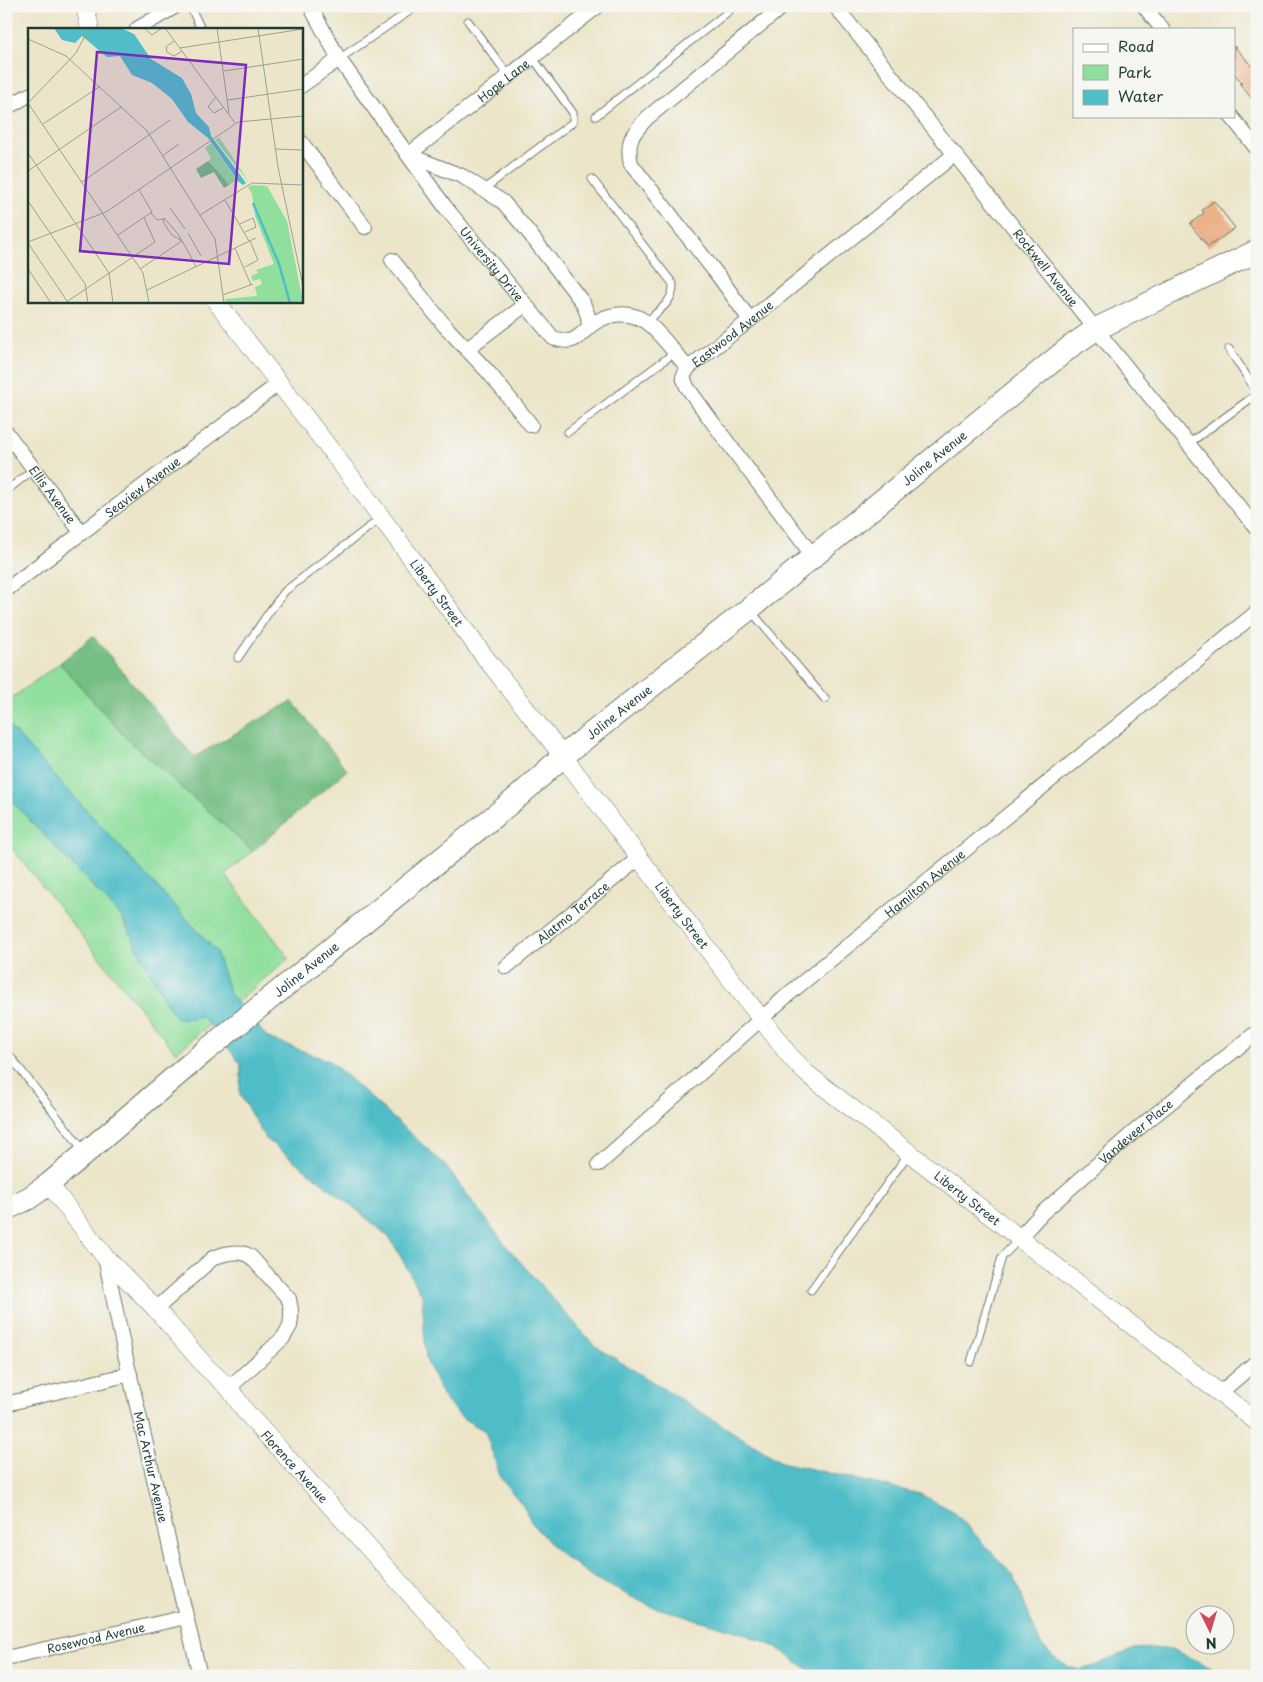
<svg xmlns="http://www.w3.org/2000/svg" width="1263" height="1682" viewBox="0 0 1263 1682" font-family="'Playpen Sans',sans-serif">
<rect width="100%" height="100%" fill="#f6f6f2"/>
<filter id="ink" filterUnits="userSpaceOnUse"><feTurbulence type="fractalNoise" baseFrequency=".02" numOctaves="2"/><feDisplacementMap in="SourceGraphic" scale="10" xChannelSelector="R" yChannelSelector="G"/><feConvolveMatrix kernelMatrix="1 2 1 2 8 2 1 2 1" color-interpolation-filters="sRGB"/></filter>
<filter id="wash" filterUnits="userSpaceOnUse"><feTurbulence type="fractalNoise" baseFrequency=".0096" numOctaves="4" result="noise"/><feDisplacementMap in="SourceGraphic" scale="20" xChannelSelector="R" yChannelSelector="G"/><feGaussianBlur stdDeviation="1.12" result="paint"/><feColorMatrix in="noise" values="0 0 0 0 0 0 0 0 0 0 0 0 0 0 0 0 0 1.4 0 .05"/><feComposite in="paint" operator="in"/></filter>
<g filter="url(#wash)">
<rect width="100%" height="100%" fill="#ece5c9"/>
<path fill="#90df9d" stroke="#588e68" d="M60 663 126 738 253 851 225 874 289 958 237 1002 230 994 216 951 6 723V702Z
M6 795 121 916 163 997 177 1019 193 1018 202 1016 209 1025 176 1053 6 841Z"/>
<path fill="#74be84" stroke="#4a7e5c" d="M93 636 194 757 292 701 347 770 253 851 126 738 60 663Z"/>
<path fill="#50bdc8" stroke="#387d7e" d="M6 723 216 951 230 994 268 1038 330 1061 444 1164 507 1247 595 1346 781 1462 920 1494 953 1511 1013 1575 1040 1643 1053 1657 1068 1667 1080 1670 1094 1666 1134 1649 1153 1648 1174 1650 1222 1673 1223 1676H817L776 1647 739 1632 650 1606 594 1578 559 1553 533 1525 522 1504 501 1479 485 1431 464 1419 454 1410 443 1397 426 1359 422 1295 390 1238 351 1205 265 1138 240 1095 241 1064 202 1016 193 1018 177 1019 163 997 121 916 6 795Z"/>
<g id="blocks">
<path fill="#ebb28a" d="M1234 46 1257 72V105L1240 84 1242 83 1234 73Z
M1214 201 1235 228 1208 247 1190 224 1204 213 1202 210Z"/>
</g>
</g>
<g filter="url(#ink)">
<use href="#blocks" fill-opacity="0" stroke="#677868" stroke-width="1"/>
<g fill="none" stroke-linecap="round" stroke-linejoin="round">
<defs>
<path id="service" d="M190 6 201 29
M468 21 509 76
M339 59 417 6
M596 116 729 11 731 6
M592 179 673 284C674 302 659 310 646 322
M484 189 573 122V113L533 58
M1229 349 1257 392
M568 432 674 353
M1188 444 1257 394
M6 491 34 469
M751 611 825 699
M238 658 269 612 285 591 381 518
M6 1051 84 1151
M811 1290 909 1153
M971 1362 1002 1257 1019 1239"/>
<g id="minor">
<path id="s1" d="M310 6 339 59 446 208 553 338C571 344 575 341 589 327L588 316 583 303 526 229 503 202 462 176 408 155"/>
<path id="s2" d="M835 6 1257 529"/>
<path d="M1144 6 1162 29"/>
<path d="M137 29 176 6"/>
<path d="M301 86 339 59"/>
<path d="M6 108 29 95"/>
<path d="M1231 116 1257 149"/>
<path d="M301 142 365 227"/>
<path id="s3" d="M408 155 598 6"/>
<path d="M392 260 445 326 490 374 531 425"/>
<path d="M750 320 720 278 631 164C626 141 632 134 647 118L783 6"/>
<path d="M589 327C604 314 628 309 646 322 660 332 676 355 688 368"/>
<path d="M467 349 525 305"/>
<path id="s4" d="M6 432 81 532"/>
<path id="s5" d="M813 556 713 423 687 387 683 377 688 368 750 320 955 154"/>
<path id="s6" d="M6 590 278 384"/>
<path id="s7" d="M506 967 639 858"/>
<path id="s8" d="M599 1164 791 992 1257 612"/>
<path id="s9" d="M1019 1238 1041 1214 1135 1131 1257 1032"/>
<path id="s10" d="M105 1257 124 1350 200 1676"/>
<path d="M156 1309 213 1258C225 1253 240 1249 251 1257L289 1299 291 1310V1318L290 1326 283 1338 229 1388"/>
<path d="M1220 1393 1257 1361"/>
<path d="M6 1404 130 1374"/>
<path id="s11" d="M6 1658 186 1617"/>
</g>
<g id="tertiary">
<path d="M85 6 90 29"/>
<path id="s12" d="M216 301 352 478 484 656 563 756 697 935 789 1055 806 1073 1257 1422"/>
<path id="s13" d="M49 1184 105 1257 156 1309 206 1367 229 1388 245 1411 484 1676"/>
</g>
<g id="primary">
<path id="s14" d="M6 1209 29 1198 49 1184 204 1052 519 796 563 756 749 609 1070 347 1096 329 1257 251"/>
</g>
</defs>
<use href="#service" stroke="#677868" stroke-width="9"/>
<use href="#minor" stroke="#677868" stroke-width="16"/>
<use href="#tertiary" stroke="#677868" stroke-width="19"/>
<use href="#primary" stroke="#677868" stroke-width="24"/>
<use href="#service" stroke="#fff" stroke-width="7"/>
<use href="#minor" stroke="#fff" stroke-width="14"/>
<use href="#tertiary" stroke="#fff" stroke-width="18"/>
<use href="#primary" stroke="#fff" stroke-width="22"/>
</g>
</g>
<g text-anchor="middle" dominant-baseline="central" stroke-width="4.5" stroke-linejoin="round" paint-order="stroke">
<g font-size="12" fill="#1f3d34" stroke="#f6f6f2">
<text stroke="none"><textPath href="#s3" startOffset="121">Hope Lane</textPath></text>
<text stroke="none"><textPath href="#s1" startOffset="316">University Drive</textPath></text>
<text stroke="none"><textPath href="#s2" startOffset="336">Rockwell Avenue</textPath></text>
<text stroke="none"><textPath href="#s5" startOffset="288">Eastwood Avenue</textPath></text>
<text stroke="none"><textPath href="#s14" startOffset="1195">Joline Avenue</textPath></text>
<text stroke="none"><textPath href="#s6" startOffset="171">Seaview Avenue</textPath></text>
<text stroke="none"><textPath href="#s4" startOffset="78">Ellis Avenue</textPath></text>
<text stroke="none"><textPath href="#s12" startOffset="366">Liberty Street</textPath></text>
<text stroke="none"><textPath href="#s14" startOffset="790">Joline Avenue</textPath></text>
<text stroke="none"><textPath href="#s8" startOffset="430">Hamilton Avenue</textPath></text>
<text stroke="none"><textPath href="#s7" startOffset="86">Alatmo Terrace</textPath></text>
<text stroke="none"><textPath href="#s12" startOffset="771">Liberty Street</textPath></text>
<text stroke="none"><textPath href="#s14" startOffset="385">Joline Avenue</textPath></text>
<text stroke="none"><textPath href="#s9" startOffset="158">Vandeveer Place</textPath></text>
<text stroke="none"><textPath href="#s12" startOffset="1176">Liberty Street</textPath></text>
<text stroke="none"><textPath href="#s13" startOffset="375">Florence Avenue</textPath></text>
<text stroke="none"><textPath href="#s10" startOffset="215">Mac Arthur Avenue</textPath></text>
<text stroke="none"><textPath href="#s11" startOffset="92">Rosewood Avenue</textPath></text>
</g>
</g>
<g transform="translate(28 28)">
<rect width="275" height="275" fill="#ece5c9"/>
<path d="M191 109 221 154 187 112ZM183 115 209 152 201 157 180 133 183 130 177 120ZM224 157 239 158 259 193 275 275H198L197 271 229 268 227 259 234 256 232 251 225 253 223 248 230 245 228 242 246 236 227 188 224 166 220 159Z" fill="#90df9d"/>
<path d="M180 133 193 147 201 157 196 160 186 144 173 150 168 141Z" fill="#74be84"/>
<path d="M26 0 95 1 106 6 123 31 154 50 163 66 168 85 181 99 183 108 218 155 215 157 211 154 180 110 160 94 144 71 124 55 104 47 92 28 79 29 54 8 47 15 34 12Z" fill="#50bdc8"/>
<path fill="none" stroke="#50bdc8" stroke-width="2.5" d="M225 175 251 236 262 275"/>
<path fill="none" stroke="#9aa28d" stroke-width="1" d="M116 0 124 7 134 0M137 0 207 95M189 0 201 85M230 0 250 139 275 258M0 11 38 28 119 103 187 211 196 275M146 13 138 19 139 24 146 28 154 23M152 20 275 1M196 43 275 31M188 69 180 79 186 85 195 80M200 72 275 61M0 75 115 245 121 275M0 75 48 25 61 0M15 96 71 59M247 121 275 122M0 125 81 245 85 275M134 128 151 116M0 143 93 79M54 154 142 92M197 172 221 213M0 173 57 256 60 275M142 180 157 201M123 185 129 192 135 191M172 187 224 155 275 157M212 196 225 190 228 199 217 204M160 205 173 228M90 207 124 184 111 162M154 213 144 207 135 194 136 190 150 206 161 225 168 239M0 214 78 184 210 94 275 88M0 215 39 273M207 220 223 257M217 239 230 232 222 213M0 241 23 275M112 241 154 213M119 262 228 210M195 267 225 256M37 275 127 214 116 190"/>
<path fill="#7b2cbf" fill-opacity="0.15" stroke="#7b2cbf" stroke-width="2.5" d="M69 24 218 37 201 236 52 223Z"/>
<rect width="275" height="275" fill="none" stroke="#1f3d34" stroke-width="2.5"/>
</g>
<rect width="1263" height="1682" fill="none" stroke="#f6f6f2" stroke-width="25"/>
<rect x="1073" y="28" width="162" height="90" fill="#f6f6f2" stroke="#a0aca6"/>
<rect x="1083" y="44" width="25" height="8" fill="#ffffff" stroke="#a0aca6"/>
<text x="1118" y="52" font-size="15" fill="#1f3d34">Road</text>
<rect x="1083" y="65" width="25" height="15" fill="#90df9d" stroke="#a0aca6"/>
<text x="1118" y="78" font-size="15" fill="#1f3d34">Park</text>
<rect x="1083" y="90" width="25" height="15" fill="#50bdc8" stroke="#a0aca6"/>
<text x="1118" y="102" font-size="15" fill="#1f3d34">Water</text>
<g transform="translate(1210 1630) rotate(175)"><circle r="24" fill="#f6f6f2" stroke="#a0aca6"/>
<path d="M0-4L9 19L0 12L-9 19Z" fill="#d1495b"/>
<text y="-8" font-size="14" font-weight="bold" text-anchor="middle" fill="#1f3d34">N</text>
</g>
</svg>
